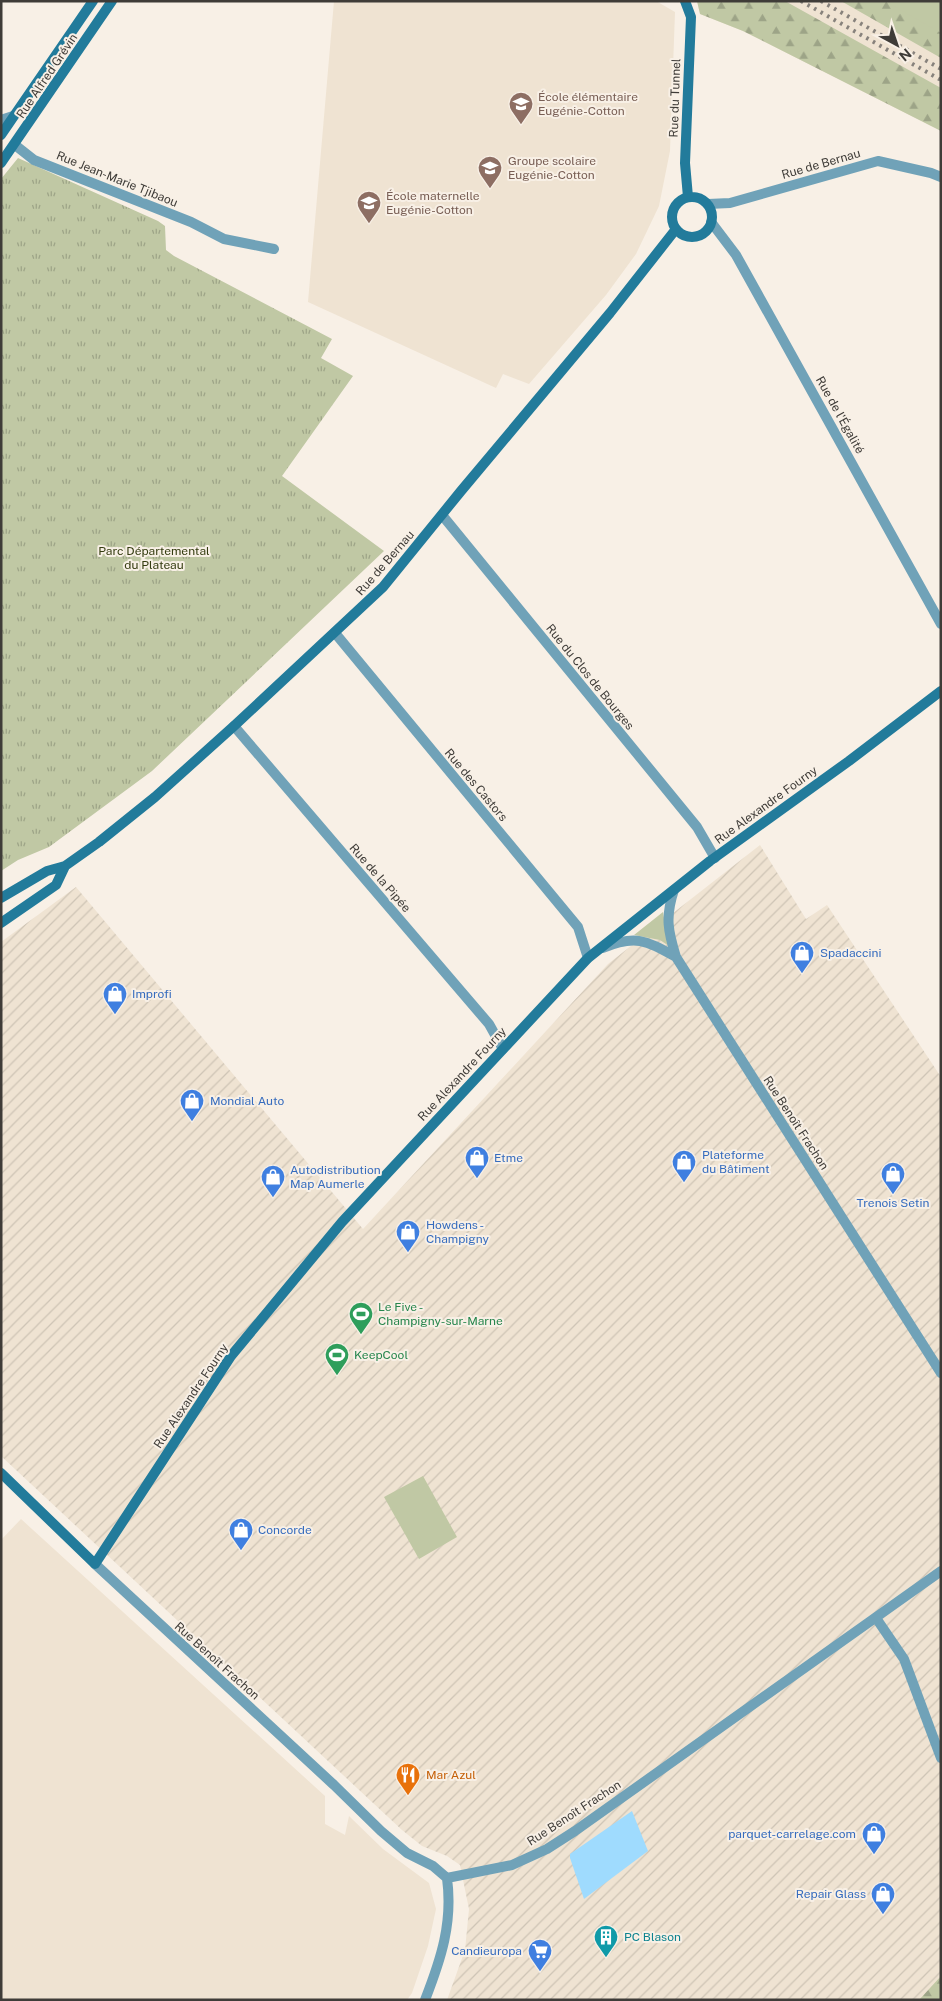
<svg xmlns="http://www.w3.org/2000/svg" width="942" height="2001" viewBox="0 0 942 2001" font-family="'Public Sans',sans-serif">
<defs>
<pattern id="industrial-furrows" width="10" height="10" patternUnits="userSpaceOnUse" patternTransform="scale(1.25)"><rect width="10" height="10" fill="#efe3d2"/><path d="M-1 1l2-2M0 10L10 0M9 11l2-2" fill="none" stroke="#cec4b5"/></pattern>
<pattern id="forest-firs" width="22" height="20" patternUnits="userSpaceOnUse" patternTransform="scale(1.25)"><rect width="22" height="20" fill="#c0c8a4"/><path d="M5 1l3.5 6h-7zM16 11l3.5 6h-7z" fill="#9da487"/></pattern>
<pattern id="park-tufts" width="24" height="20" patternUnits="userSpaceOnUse" patternTransform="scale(1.25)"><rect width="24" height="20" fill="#c0c8a4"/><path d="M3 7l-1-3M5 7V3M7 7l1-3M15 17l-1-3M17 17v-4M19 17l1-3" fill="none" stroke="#9da487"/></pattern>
</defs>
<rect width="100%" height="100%" fill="#f8f0e6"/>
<path fill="#efe3d2" d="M334 1H656L675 12 670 151 659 206 636 254 606 295 529 384 503 374 496 388 308 302Z
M697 1H885L941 33V131L743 31 700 14Z
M21 1519 325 1796V1824L345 1835 349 1816 383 1849 429 1883 436 1909 428 1946 412 1993 407 2000H1V1540Z"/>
<path fill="url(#industrial-furrows)" d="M760 845 806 919 827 905 941 1077V1979L921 2000H447L465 1950 469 1909 460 1865 447 1856 422 1846 402 1830 1 1456V942L76 887 363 1229 608 964Z"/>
<path fill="url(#forest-firs)" d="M697 1H785L941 88V131L743 31 700 14Z
M841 1H941V58Z
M941 1976V2000H919Z"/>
<path fill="url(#park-tufts)" d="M18 158 158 221 165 226 166 250 174 256 332 339 321 358 353 376 282 476 384 551 152 771 49 847 18 860 1 871V179Z"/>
<path fill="#c0c8a4" d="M885 1H941V33Z
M663 912 669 946 660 940 634 935Z
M423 1476 457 1537 419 1559 384 1497Z"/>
<path fill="#9fdbfe" d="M632 1811 648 1851 584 1899 570 1858V1854Z"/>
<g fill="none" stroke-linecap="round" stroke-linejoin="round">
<path stroke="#70a2b8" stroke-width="10" d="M1 120 13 116
M15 145 34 160 191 222 224 239 274 249
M708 204 730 203 878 161 931 173 941 177
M711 222 736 255 941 624
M442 515 697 827 715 858
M335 633 578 927 588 958
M234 726 489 1024 503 1049
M674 890C665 917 668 931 676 957
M603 948C636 934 647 941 676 957L941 1373
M95 1564 334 1785 381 1831 407 1853 433 1866 447 1878
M876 1618 904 1659 941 1758
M447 1878 512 1865 547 1849 575 1831 941 1571
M425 2000C441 1959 453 1923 447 1878"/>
<path stroke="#227b9b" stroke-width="10" d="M685 1 691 17 685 163 688 197
M1 135 93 1
M1 163 112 1
M672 217a20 20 0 1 1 40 0a20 20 0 1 1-40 0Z
M1 898 47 871 65 866 99 842 155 797 234 726 383 587 461 491 610 313 676 229
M1 923 56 885 65 866
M1 1473 95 1564 231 1356 342 1222 588 958 710 861 849 761 941 691"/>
<path stroke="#87827c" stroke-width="4" stroke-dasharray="2.5 5" stroke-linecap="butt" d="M801 1 941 80
M821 1 941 69"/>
</g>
<defs>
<symbol id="school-pin" viewBox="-11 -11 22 30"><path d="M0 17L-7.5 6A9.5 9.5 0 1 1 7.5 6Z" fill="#8d6e63" stroke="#f8f0e6"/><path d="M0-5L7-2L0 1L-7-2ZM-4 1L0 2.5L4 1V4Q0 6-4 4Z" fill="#fff"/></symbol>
<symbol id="shop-pin" viewBox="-11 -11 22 30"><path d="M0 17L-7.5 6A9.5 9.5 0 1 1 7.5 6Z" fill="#3f7fe0" stroke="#f8f0e6"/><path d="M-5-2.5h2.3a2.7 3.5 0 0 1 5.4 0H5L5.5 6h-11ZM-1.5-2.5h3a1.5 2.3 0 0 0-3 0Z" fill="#fff"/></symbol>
<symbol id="stadium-pin" viewBox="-11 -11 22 30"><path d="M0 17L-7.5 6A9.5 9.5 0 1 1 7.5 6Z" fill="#2e9e5b" stroke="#f8f0e6"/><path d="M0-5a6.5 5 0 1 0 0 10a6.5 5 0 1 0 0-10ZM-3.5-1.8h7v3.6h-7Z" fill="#fff"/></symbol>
<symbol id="restaurant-pin" viewBox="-11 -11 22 30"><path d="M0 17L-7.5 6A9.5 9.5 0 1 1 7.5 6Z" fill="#e8710a" stroke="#f8f0e6"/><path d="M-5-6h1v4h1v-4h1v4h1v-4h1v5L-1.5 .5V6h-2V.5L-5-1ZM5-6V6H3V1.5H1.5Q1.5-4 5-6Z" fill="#fff"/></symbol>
<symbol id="building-pin" viewBox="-11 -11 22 30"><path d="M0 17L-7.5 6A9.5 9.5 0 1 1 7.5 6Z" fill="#0f9aa8" stroke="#f8f0e6"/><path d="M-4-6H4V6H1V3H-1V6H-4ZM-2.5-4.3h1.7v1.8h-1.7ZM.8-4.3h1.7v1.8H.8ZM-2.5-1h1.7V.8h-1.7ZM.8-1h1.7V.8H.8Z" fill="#fff"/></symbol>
<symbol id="supermarket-pin" viewBox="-11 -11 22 30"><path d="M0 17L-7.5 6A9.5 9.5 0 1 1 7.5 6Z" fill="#3f7fe0" stroke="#f8f0e6"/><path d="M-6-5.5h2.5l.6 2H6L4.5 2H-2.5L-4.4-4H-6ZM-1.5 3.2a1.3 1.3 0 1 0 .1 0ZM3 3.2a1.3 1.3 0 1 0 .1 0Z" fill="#fff"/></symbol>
</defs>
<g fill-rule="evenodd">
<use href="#school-pin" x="507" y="90" width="28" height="38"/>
<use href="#school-pin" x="476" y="154" width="28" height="38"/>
<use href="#school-pin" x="355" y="189" width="28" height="38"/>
<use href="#shop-pin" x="788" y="939" width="28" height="38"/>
<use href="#shop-pin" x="101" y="980" width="28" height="38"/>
<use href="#shop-pin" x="178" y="1087" width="28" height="38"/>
<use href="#shop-pin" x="463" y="1144" width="28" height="38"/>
<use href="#shop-pin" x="670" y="1148" width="28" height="38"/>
<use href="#shop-pin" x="879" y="1160" width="28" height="38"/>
<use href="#shop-pin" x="259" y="1163" width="28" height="38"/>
<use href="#shop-pin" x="394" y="1218" width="28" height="38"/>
<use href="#stadium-pin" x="347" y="1300" width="28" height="38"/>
<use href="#stadium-pin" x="323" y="1341" width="28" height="38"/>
<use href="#shop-pin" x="227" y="1516" width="28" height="38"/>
<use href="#restaurant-pin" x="394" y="1761" width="28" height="38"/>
<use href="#shop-pin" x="860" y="1820" width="28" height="38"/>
<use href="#shop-pin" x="869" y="1880" width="28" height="38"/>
<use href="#building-pin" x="592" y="1923" width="28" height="38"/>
<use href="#supermarket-pin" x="526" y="1937" width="28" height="38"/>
</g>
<g text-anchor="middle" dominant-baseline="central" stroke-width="4" stroke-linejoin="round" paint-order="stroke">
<g font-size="12" fill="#3f3c38" stroke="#f8f0e6">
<text transform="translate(47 76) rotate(-56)">Rue Alfred Grévin</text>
<text transform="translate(675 98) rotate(-88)">Rue du Tunnel</text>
<text transform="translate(821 164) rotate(-16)">Rue de Bernau</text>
<text transform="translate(117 179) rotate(22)">Rue Jean-Marie Tjibaou</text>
<text transform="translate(840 415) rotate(61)">Rue de l'Égalité</text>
<text transform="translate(385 563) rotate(-49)">Rue de Bernau</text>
<text transform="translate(590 677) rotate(51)">Rue du Clos de Bourges</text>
<text transform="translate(476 785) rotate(50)">Rue des Castors</text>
<text transform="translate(766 805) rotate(-36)">Rue Alexandre Fourny</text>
<text transform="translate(380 878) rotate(49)">Rue de la Pipée</text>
<text transform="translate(462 1074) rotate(-47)">Rue Alexandre Fourny</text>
<text transform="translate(796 1123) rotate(57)">Rue Benoît Frachon</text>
<text transform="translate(191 1396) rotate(-56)">Rue Alexandre Fourny</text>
<text transform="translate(217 1661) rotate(42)">Rue Benoît Frachon</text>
<text transform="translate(574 1813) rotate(-33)">Rue Benoît Frachon</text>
</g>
<g font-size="12" fill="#785e54" stroke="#f8f0e6" text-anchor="start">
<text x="538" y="97">École élémentaire<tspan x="538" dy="14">Eugénie-Cotton</tspan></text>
<text x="508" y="161">Groupe scolaire<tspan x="508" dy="14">Eugénie-Cotton</tspan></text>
<text x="386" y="196">École maternelle<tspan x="386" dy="14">Eugénie-Cotton</tspan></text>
</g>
<g font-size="12" fill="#343c10" stroke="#f8f0e6">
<text x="154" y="551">Parc Départemental<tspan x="154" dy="14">du Plateau</tspan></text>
</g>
<g font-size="12" fill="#366cbe" stroke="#f8f0e6" text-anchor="start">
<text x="820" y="953">Spadaccini</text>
<text x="132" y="994">Improfi</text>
<text x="210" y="1101">Mondial Auto</text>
<text x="702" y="1155">Plateforme<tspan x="702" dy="14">du Bâtiment</tspan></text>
<text x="494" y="1158">Etme</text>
<text x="290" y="1170">Autodistribution<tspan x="290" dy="14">Map Aumerle</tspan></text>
<text x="893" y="1203" text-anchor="middle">Trenois Setin</text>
<text x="426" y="1225">Howdens -<tspan x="426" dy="14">Champigny</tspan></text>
<text x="258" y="1530">Concorde</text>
<text x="856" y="1834" text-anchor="end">parquet-carrelage.com</text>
<text x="866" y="1894" text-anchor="end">Repair Glass</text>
<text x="522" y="1951" text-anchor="end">Candieuropa</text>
</g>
<g font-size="12" fill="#27864d" stroke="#f8f0e6" text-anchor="start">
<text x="378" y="1307">Le Five -<tspan x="378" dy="14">Champigny-sur-Marne</tspan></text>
<text x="354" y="1355">KeepCool</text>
</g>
<g font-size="12" fill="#c56008" stroke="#f8f0e6" text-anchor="start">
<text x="426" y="1775">Mar Azul</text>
</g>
<g font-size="12" fill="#0d838f" stroke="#f8f0e6" text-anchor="start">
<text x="624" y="1937">PC Blason</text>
</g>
</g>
<rect width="942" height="2001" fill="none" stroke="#3f3c38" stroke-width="5"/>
<g transform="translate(897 45) rotate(140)" stroke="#f8f0e6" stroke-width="4" paint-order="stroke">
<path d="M0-4L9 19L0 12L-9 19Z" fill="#3f3c38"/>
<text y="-8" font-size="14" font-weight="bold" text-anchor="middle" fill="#3f3c38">N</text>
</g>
</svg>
